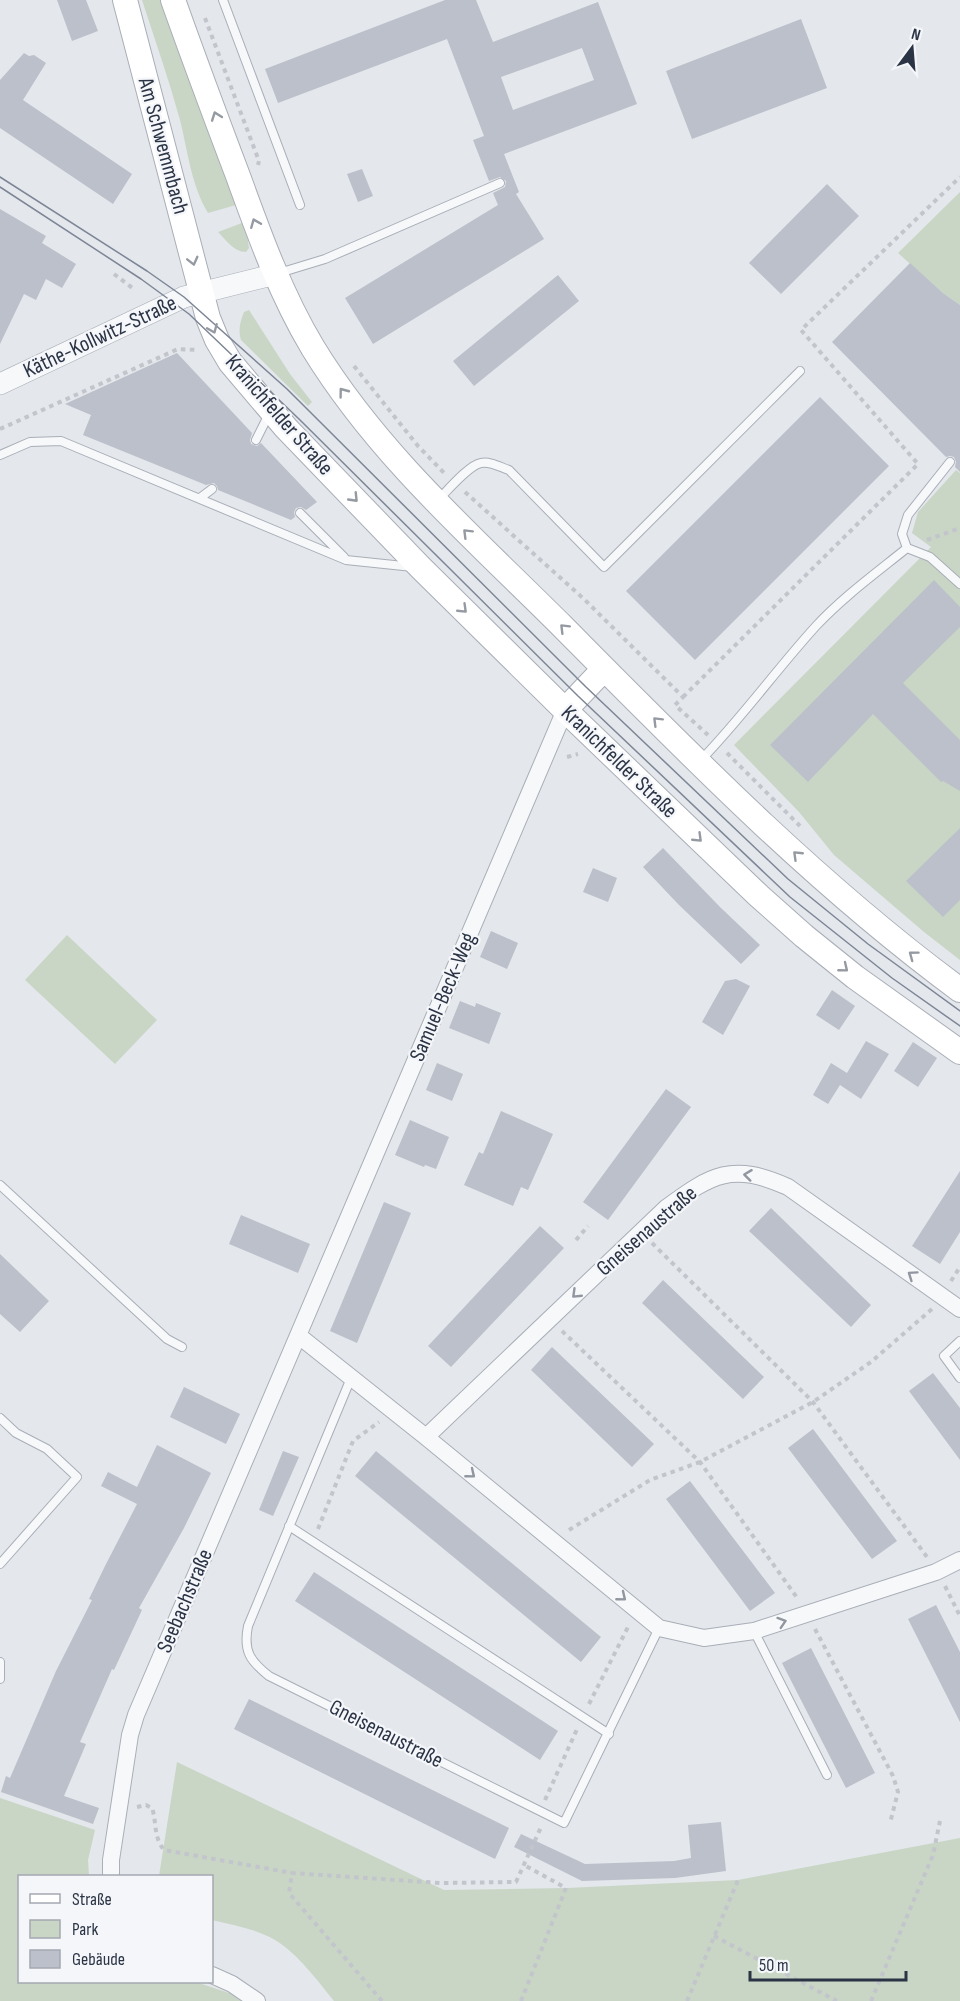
<svg xmlns="http://www.w3.org/2000/svg" width="960" height="2001" viewBox="0 0 960 2001" font-family="'Sofia Sans Condensed',sans-serif">
<rect width="100%" height="100%" fill="#e4e7ec"/>
<path fill="#c9d6c5" d="M142 0H160L236 205 208 213C191 184 188 152 180 120 169 80 155 40 142 0Z
M960 192V305L943 293 898 253Z
M242 223 247 235 249 248 246 252C234 252 226 240 218 232Z
M249 310 290 374 312 402 308 406 241 340C238 330 240 322 244 312Z
M956 470 960 473V960L924 932 834 855 799 812 734 745 931 547 912 533 918 512Z
M67 935 157 1020 115 1064 25 980Z
M177 1762 444 1890 567 1888 738 1880 960 1838V2001H334C317 1980 298 1954 275 1940 257 1929 232 1925 212 1920V1876H159Z
M0 1798 95 1830 88 1860 89 1876H20V1982H196L232 1994 242 2001H0Z"/>
<path fill="#bbc0ca" fill-rule="evenodd" d="M57 0H86L98 31 72 41Z
M445 0H476L493 42 598 2 637 104 504 154 519 192 516 194 544 239 373 344 345 298 498 205 493 193 505 187 506 181 500 177 489 181 473 140 484 136 447 39 278 103 265 69ZM582 48 594 80 513 110 501 77Z
M801 19 827 88 692 139 666 71Z
M24 53 29 56 34 55 46 63 23 100 132 174 113 204 0 128V80Z
M362 169 373 196 358 202 347 174Z
M827 184 859 216 781 294 749 263Z
M0 209 46 236 42 243 76 264 62 288 46 279 36 300 24 294 0 344Z
M910 263 943 293 960 305V472L955 467 956 462 954 457 950 456 946 457 832 342Z
M558 275 579 301 474 386 453 361Z
M177 353 252 433 250 440 251 444 257 446 261 443 317 502 306 510 301 507 296 508 294 512 295 517 291 520 218 490 217 486 214 483 206 485 83 435 91 415 65 404Z
M820 397 889 466 695 660 626 591Z
M934 580 960 607V627L903 683 960 740V791L943 781 941 782 873 714 808 782 770 745Z
M960 828V900L943 917 906 881Z
M663 848 720 907 760 945 741 964 679 905 643 867Z
M593 868 617 878 608 902 583 892Z
M491 931 518 943 507 969 480 957Z
M736 979 750 986 723 1035 702 1022 725 981Z
M832 990 855 1006 839 1030 816 1015Z
M460 1001 475 1007 476 1003 501 1013 489 1044 449 1028Z
M866 1041 889 1054 861 1099 840 1085 828 1104 813 1095 831 1063 847 1073Z
M913 1042 937 1058 918 1087 894 1071Z
M437 1063 463 1074 452 1101 426 1090Z
M666 1089 691 1107 608 1220 583 1202Z
M501 1111 553 1134 528 1190 521 1187 513 1206 464 1185 479 1152 483 1154Z
M410 1120 449 1137 436 1169 425 1165 424 1167 395 1155Z
M960 1171V1232L940 1264 912 1246Z
M384 1202 411 1213 357 1343 330 1331Z
M771 1208 871 1305 851 1327 749 1231Z
M241 1215 310 1244 298 1273 229 1244Z
M540 1226 564 1248 451 1367 428 1346Z
M0 1254 49 1301 20 1332 0 1314Z
M663 1280 764 1377 743 1399 642 1303Z
M552 1347 654 1444 632 1467 531 1370Z
M933 1373 960 1408V1460L909 1391Z
M184 1387 240 1414 226 1444 170 1417Z
M813 1429 897 1541 872 1559 788 1448Z
M157 1445 211 1473 184 1528 139 1608 142 1610 114 1670 112 1669 80 1742 86 1744 64 1796 99 1808 93 1824 1 1792 6 1776 10 1778 56 1671 92 1600 89 1599 105 1566 137 1504 101 1486 108 1472 137 1487Z
M283 1451 299 1457 273 1516 259 1510Z
M376 1451 601 1637 581 1662 355 1476Z
M690 1481 775 1593 750 1611 666 1499Z
M314 1572 558 1731 540 1760 295 1601Z
M936 1605 960 1652V1722L908 1619Z
M811 1648 875 1773 846 1788 782 1663Z
M249 1699 509 1828 495 1859 234 1729Z
M721 1822 726 1871 675 1878 582 1881 514 1847 521 1834 585 1864 674 1861 691 1858 688 1825Z"/>
<g fill="none" stroke-linecap="round" stroke-linejoin="round">
<defs>
<path id="service" d="M223 0 300 205
M279 273 325 259 500 183
M256 440 269 414
M0 455 30 442 61 441 346 560 413 567
M200 498 212 489
M438 500C448 490 469 465 481 463 490 461 500 467 509 470L604 567 800 371
M300 513 344 557
M907 548 930 557 960 584
M699 762C741 719 776 670 816 626 843 597 876 573 907 548L902 534 908 515 950 462
M0 1185 167 1339 182 1347
M960 1341 944 1356 960 1378
M351 1378 248 1626C243 1651 250 1661 269 1676L564 1823 659 1628
M0 1418 16 1433 47 1449 77 1477 0 1564
M289 1526 609 1734
M754 1631 827 1775
M0 1662V1679"/>
<path id="minor" d="M299 1336 426 1437 659 1628 704 1638 754 1631 936 1572 960 1560
M426 1437 666 1208C712 1174 732 1162 788 1187L960 1309
M111 1876V1860L130 1735 136 1715 565 710
M212 1975 232 1984 257 2001"/>
<path id="tertiary" d="M0 384 184 297 276 274"/>
<path id="secondary" d="M125 0 208 318 217 340 230 362 286 428 421 568 565 710 759 896 804 936 855 977 960 1052
M173 0C194 59 216 118 238 176 259 234 281 295 313 348 379 456 475 539 563 627 689 754 816 884 960 990
M565 710 604 669"/>
</defs>
<use href="#service" stroke="#a9aeb7" stroke-width="10"/>
<use href="#minor" stroke="#a9aeb7" stroke-width="18"/>
<use href="#tertiary" stroke="#a9aeb7" stroke-width="22"/>
<use href="#secondary" stroke="#a9aeb7" stroke-width="26"/>
<path stroke="#c2c5cb" stroke-width="4" stroke-dasharray="4.5 4.5" stroke-linecap="butt" d="M205 18 259 161 258 165
M114 274 135 290
M354 366 418 446 446 475
M0 429 178 349 197 350
M465 492 585 600 683 697 675 705 708 735
M927 540 960 528
M683 697 918 464 801 330 960 177
M727 753 800 826
M567 757 578 754
M576 1240 588 1226
M652 1243 813 1402 927 1557
M951 1281 960 1267
M562 1331 700 1462 798 1599
M318 1529 353 1441 379 1422
M569 1530 650 1480 700 1462 813 1402 871 1362 932 1309
M945 1586 960 1616
M815 1629 893 1776 898 1792 890 1823
M589 1704 629 1625
M545 1800 578 1727
M137 1807 146 1805 152 1808C157 1823 153 1836 164 1850L292 1873
M714 1936 837 2001
M382 2001 289 1893 292 1873 440 1883 516 1882 542 1825
M521 2001 566 1888 524 1865
M687 2001 738 1880
M871 2001 933 1855 940 1821"/>
<use href="#service" stroke="#f7f8fa" stroke-width="8"/>
<use href="#minor" stroke="#f7f8fa" stroke-width="16"/>
<use href="#tertiary" stroke="#f7f8fa" stroke-width="21"/>
<use href="#secondary" stroke="#fff" stroke-width="24"/>
<path stroke="#7d8696" stroke-width="1.5" d="M0 177 147 271 184 297 287 389 586 687 788 879 868 944 960 1011
M0 187 141 279 189 314 299 419 578 696 790 897 892 978 960 1026"/>
</g>
<defs><path id="oneway-chevron" d="M-2-3.5L2.5 0L-2 3.5" fill="none" stroke-width="1.6" stroke-linecap="round" stroke-linejoin="round" transform="scale(1.5)"/></defs>
<g stroke="#959aa2">
<use href="#oneway-chevron" transform="translate(216 116) rotate(-110)"/>
<use href="#oneway-chevron" transform="translate(255 223) rotate(-112)"/>
<use href="#oneway-chevron" transform="translate(193 261) rotate(76)"/>
<use href="#oneway-chevron" transform="translate(213 329) rotate(67)"/>
<use href="#oneway-chevron" transform="translate(343 392) rotate(-127)"/>
<use href="#oneway-chevron" transform="translate(354 498) rotate(46)"/>
<use href="#oneway-chevron" transform="translate(467 533) rotate(-135)"/>
<use href="#oneway-chevron" transform="translate(463 609) rotate(44)"/>
<use href="#oneway-chevron" transform="translate(564 628) rotate(-135)"/>
<use href="#oneway-chevron" transform="translate(657 721) rotate(-135)"/>
<use href="#oneway-chevron" transform="translate(698 838) rotate(44)"/>
<use href="#oneway-chevron" transform="translate(797 855) rotate(-136)"/>
<use href="#oneway-chevron" transform="translate(913 955) rotate(-143)"/>
<use href="#oneway-chevron" transform="translate(844 968) rotate(39)"/>
</g>
<g stroke="#9196a0">
<use href="#oneway-chevron" transform="translate(748 1175) rotate(-173)"/>
<use href="#oneway-chevron" transform="translate(912 1275) rotate(-145)"/>
<use href="#oneway-chevron" transform="translate(576 1294) rotate(136)"/>
<use href="#oneway-chevron" transform="translate(471 1474) rotate(39)"/>
<use href="#oneway-chevron" transform="translate(622 1597) rotate(39)"/>
<use href="#oneway-chevron" transform="translate(782 1622) rotate(-18)"/>
</g>
<g text-anchor="middle" dominant-baseline="central" stroke-width="4.5" stroke-linejoin="round" paint-order="stroke">
<g font-size="22" fill="#2b3445" stroke="#f4f6f9">
<text transform="translate(163 146) rotate(75)">Am Schwemmbach</text>
<text transform="translate(100 337) rotate(-25)">Käthe-Kollwitz-Straße</text>
<text transform="translate(279 415) rotate(49)">Kranichfelder Straße</text>
<text transform="translate(619 762) rotate(44)">Kranichfelder Straße</text>
<text transform="translate(443 997) rotate(-67)">Samuel-Beck-Weg</text>
<text transform="translate(647 1231) rotate(-41)">Gneisenaustraße</text>
<text transform="translate(185 1601) rotate(-67)">Seebachstraße</text>
<text transform="translate(386 1734) rotate(27)">Gneisenaustraße</text>
</g>
</g>
<rect x="18" y="1875" width="195" height="108" fill="#f4f6f9" stroke="#a4a8b1" stroke-width="1.5"/>
<rect x="30" y="1894" width="30" height="9" fill="#ffffff" stroke="#a4a8b1" stroke-width="1.5"/>
<text x="72" y="1905" font-size="18" fill="#2b3445">Straße</text>
<rect x="30" y="1920" width="30" height="18" fill="#c9d6c5" stroke="#a4a8b1" stroke-width="1.5"/>
<text x="72" y="1935" font-size="18" fill="#2b3445">Park</text>
<rect x="30" y="1950" width="30" height="18" fill="#bbc0ca" stroke="#a4a8b1" stroke-width="1.5"/>
<text x="72" y="1965" font-size="18" fill="#2b3445">Gebäude</text>
<g transform="translate(912 48) rotate(16)" stroke="#f4f6f9" stroke-width="4.5" paint-order="stroke">
<path d="M0-4.5L10 22L0 15L-10 22Z" fill="#2b3445"/>
<text y="-9" font-size="16" font-weight="bold" text-anchor="middle" fill="#2b3445">N</text>
</g>
<path d="M750 1971v9h156v-9" fill="none" stroke="#2b3445" stroke-width="3"/>
<text x="759" y="1971" font-size="18" fill="#2b3445" stroke="#f4f6f9" stroke-width="4.5" paint-order="stroke">50 m</text>
</svg>
